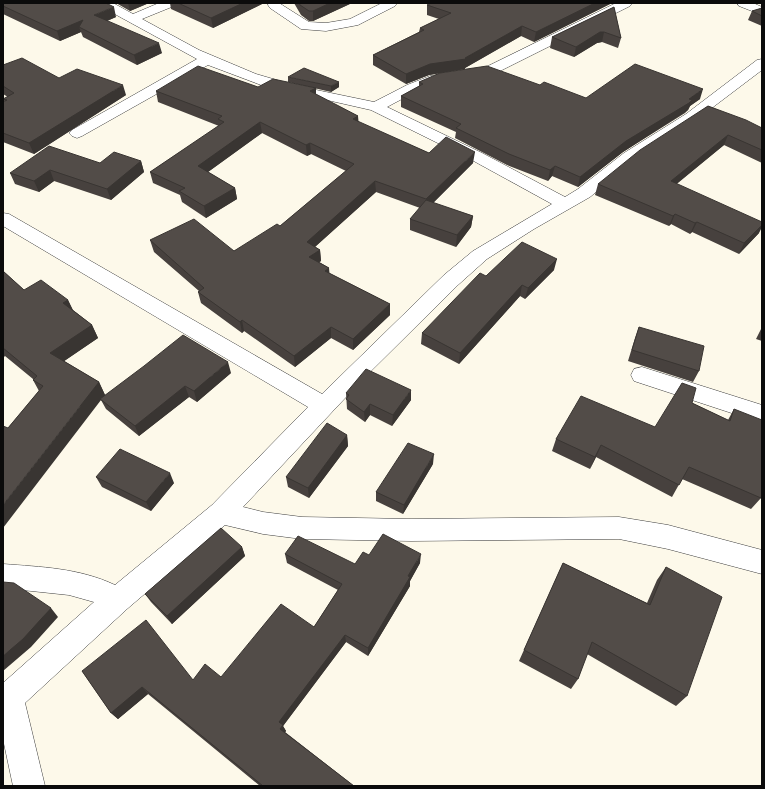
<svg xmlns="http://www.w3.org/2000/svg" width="765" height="789" viewBox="0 0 765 789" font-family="Lora,serif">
<rect width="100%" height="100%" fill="#fdf9ea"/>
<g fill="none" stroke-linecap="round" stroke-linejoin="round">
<defs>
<path id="street" d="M98 3H113L133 14 159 3H176L174 6 142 19 199 50 256 74 297 86 374 102 407 85 430 76 486 67 616 3H632L630 6 496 73 439 82 417 91 387 107 482 153 565 197 578 189 624 153 686 114 757 60 762 59V70L696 120 636 159 590 197 534 229 487 259 458 285 363 379 243 507 263 512 302 517 411 519 619 517 668 525 762 550V574L668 549 619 539 411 541 302 539 263 534 225 525 127 609 25 703 45 786H13L3 739V683L94 602 69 595 3 588V564C41 567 79 568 115 585L212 505 308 407 3 226V213L9 214 322 394 444 275 473 251 552 204 470 159 371 110 261 85 208 65 82 136 77 138 72 136 69 133 72 130 197 59 100 6Z
M269 3H279L309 22 326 23 350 19 382 3H397L395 6 358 25 326 31 301 29 270 8 268 5Z
M737 3H753L762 7V15L739 6Z
M642 367 762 405V423L634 381 631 375 634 369Z"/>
</defs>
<use href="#street" stroke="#3e3e3e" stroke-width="1"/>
<use href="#street" fill="#fff" fill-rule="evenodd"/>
</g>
<path fill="#47413e" d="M3 3 116 17 107 21 162 53 137 65 83 37 81 32 60 41 3 14Z
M116 3H149L130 11Z
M170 3H264L213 28 171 9Z
M294 3H352L313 21H309L301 15Z
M612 3 534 42 521 36 465 68V69L429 75 406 84 373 65V55L419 32 420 28 439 19 427 15V5Z
M614 7 621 38 618 48 602 42 597 43 574 57 550 48 552 37Z
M762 8V26L748 20 752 11Z
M3 65 59 78 126 95 34 154 3 142V102H5L3 99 8 97 3 94Z
M288 77 339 87 331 92 288 82Z
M419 82 540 85 586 98 700 99 690 106 688 110 685 113 623 152 578 187 552 176 548 181 507 165 455 138 456 132 401 107V96L419 86Z
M258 87 316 88V95L358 116V122L429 153 473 163 433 203 473 216 471 227 456 247 410 230V219L420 208 376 192 315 247 320 250 321 261 319 262 329 268V273L390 304V315L353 350 331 338 295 367 244 331 242 333 201 303 198 292 199 291 154 252 150 240 234 251 280 226 346 171 311 154 307 156 262 133 208 172 235 188 237 199 206 218 182 202 180 195 153 183 150 172 219 126 158 102 156 91Z
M708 106 762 128V163L724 145 676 184 759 233 739 254 692 232 690 234 671 224 669 226 595 195 598 184Z
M141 161 144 172 111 200 54 181 39 192 15 184 10 173 100 163Z
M554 270 525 299 520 296 459 364 421 344 422 333 486 276Z
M3 271 24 290 68 300 73 310 92 325 98 338 64 361 99 382 105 395 231 373 197 402 189 397 139 436 106 409 101 400 8 428 39 391 33 380V379L5 356 3 358Z
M639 327 699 371 693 382 628 361 635 338Z
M762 327V341L756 339Z
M346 393 411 400 392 426 370 415 365 422 347 409Z
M692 403 728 420 734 409 761 498 751 509 682 479 672 497 596 457 590 469 552 451 556 439 655 427Z
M347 435 348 446 309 498 288 487 286 477Z
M433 464 403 514 376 501V492Z
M96 477 174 483 151 511 102 487Z
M242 547 245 556 172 624 151 602 145 594Z
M285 554 355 564 369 555 420 563 410 581V586L368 656 346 642 283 726 286 731 285 732 354 786H260L148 694 118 719 111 713 82 671 193 680 221 677 314 627 338 590 287 563Z
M563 563 647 603 657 580 666 567 687 696 676 706 587 654 578 679 571 689 519 661Z"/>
<path fill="#393532" d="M128 3H149L130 11Z
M243 3H264L213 28 211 18Z
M330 3H352L313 21V11Z
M595 3H612L534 42 536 32Z
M114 7 116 17 97 25 94 15Z
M83 20 79 27 81 32 60 41 57 31Z
M522 26 521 36 465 68V69L429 75 406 84V74L430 64 465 58Z
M600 32H604L602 42 597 43 574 57 576 47Z
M159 43 162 53 137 65 134 55Z
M339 82V87L331 92V86Z
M123 85 126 95 34 154 29 143Z
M316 88V99L310 91Z
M703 89 700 99 690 106 688 110 623 152 578 187 580 177 626 141Z
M358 116 359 127 353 119Z
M260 122 262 133 201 177 198 166Z
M728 135 724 145 667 192 671 181Z
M310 143 311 154 307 156 306 145Z
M475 152 473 163 426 210V199Z
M141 161 144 172 111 200 107 189Z
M555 166 552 176 548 181 550 170Z
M50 170 54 181 39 192 34 181Z
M375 181 376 192 308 253 307 242Z
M235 188 237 199 206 218 204 206Z
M675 214 671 224 669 226 673 216Z
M473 216 471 227 456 247 457 235Z
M697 222 692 232 690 234 695 223Z
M762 225V227L759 233 739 254 744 243Z
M320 250 321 261 310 268 309 257Z
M557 259 554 270 525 299 528 288Z
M329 268 330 279 325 271Z
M522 285 520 296 459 364 460 353Z
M68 300 74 313 63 303Z
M390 304V315L353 350V339Z
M242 320 244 331 242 333 240 322Z
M92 325 98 338 57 366 50 353Z
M331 327V338L295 367 294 356Z
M228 362 231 373 197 402 194 391Z
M99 382 105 395 100 399 101 400 3 528V505Z
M185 386 189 397 139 436 135 426Z
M411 390V400L392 426 393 415Z
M370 404V415L365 422 364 412Z
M347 435 348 446 309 498 308 488Z
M601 445 596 457 590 469 595 457Z
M434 454 433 464 403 514 404 505Z
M170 473 174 483 151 511 146 502Z
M242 547 245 556 172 624 167 616Z
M421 554 420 563 410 581V586L368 656V648Z
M51 608 58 617 31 647 3 671V656Z
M345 635 346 642 283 726 286 731 283 735 280 729 279 722Z
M142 687 148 694 118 719 111 713Z"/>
<path fill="#524c48" stroke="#393532" d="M3 3H106L114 7 94 15 159 43 134 55 79 27 83 20 57 31 3 6Z
M178 3H243L211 18Z
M299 3H330L313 11H309L300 5Z
M431 3H595L536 32 522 26 465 58 466 59 430 64 406 74 373 55 424 30 420 28 451 13 427 5Z
M614 7 621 38 604 32H600L576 47 552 37Z
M762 8V16L752 11Z
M22 58 59 78 77 69 123 85 29 143 3 133V102L7 100 3 99 14 93 3 86V65Z
M635 64 703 89 689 99 692 100 689 103 626 141 580 177 555 166 550 170 509 154 456 128 461 124 401 96 423 84 419 82 440 73 487 66 540 85 544 82 586 98Z
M198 66 258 87 273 79 316 88 310 91 358 116 353 119 429 153 446 137 475 152 426 199 375 181 307 242 320 250 309 257 329 268 325 271 390 304 353 339 331 327 294 356 242 320 240 322 198 292 204 288 150 240 194 219 234 251 277 224 280 226 354 164 310 143 306 145 260 122 198 166 235 188 204 206 179 191 185 188 150 172 224 122 218 119 222 116 156 91Z
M304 68 339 82 331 86 288 77Z
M708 106 746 120 762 128V150L728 135 671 181 762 222V225L744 243 697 222 695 223 675 214 673 216 598 184 640 150Z
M49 146 100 163 114 152 141 161 107 189 50 170 34 181 10 173Z
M426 200 473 216 457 235 410 219Z
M522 242 557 259 528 288 522 285 460 353 422 333 480 273 486 276Z
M3 271 24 290 41 280 68 300 63 303 92 325 50 353 99 382 3 505V426L8 428 43 386 33 380 37 376 3 348Z
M639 327 704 346 699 371 632 350Z
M183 335 228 362 194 391 185 386 135 426 100 399 144 366Z
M366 369 411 390 393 415 370 404 364 412 346 399 349 395 346 393Z
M682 383 696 388 692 403 730 421 734 409 762 420V493L761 498 689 467 679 485 601 445 595 457 556 439 581 396 655 427Z
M327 423 347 435 308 488 286 477Z
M408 443 434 454 404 505 376 492Z
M120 449 170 473 146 502 96 477Z
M221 528 242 547 167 616 145 594Z
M383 534 421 554 408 576 410 577 368 648 345 635 279 722 283 725 280 729 354 786H263L142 687 111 713 82 671 146 620 193 680 205 664 221 677 281 604 314 627 342 584 285 554 298 536 355 564 363 552 369 555Z
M563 563 650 605 666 567 722 597 687 696 592 642 578 679 524 650Z
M3 582 14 583 51 608 23 639 3 656Z"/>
<rect width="765" height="789" fill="none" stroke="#0b0b0b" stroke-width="8"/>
</svg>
